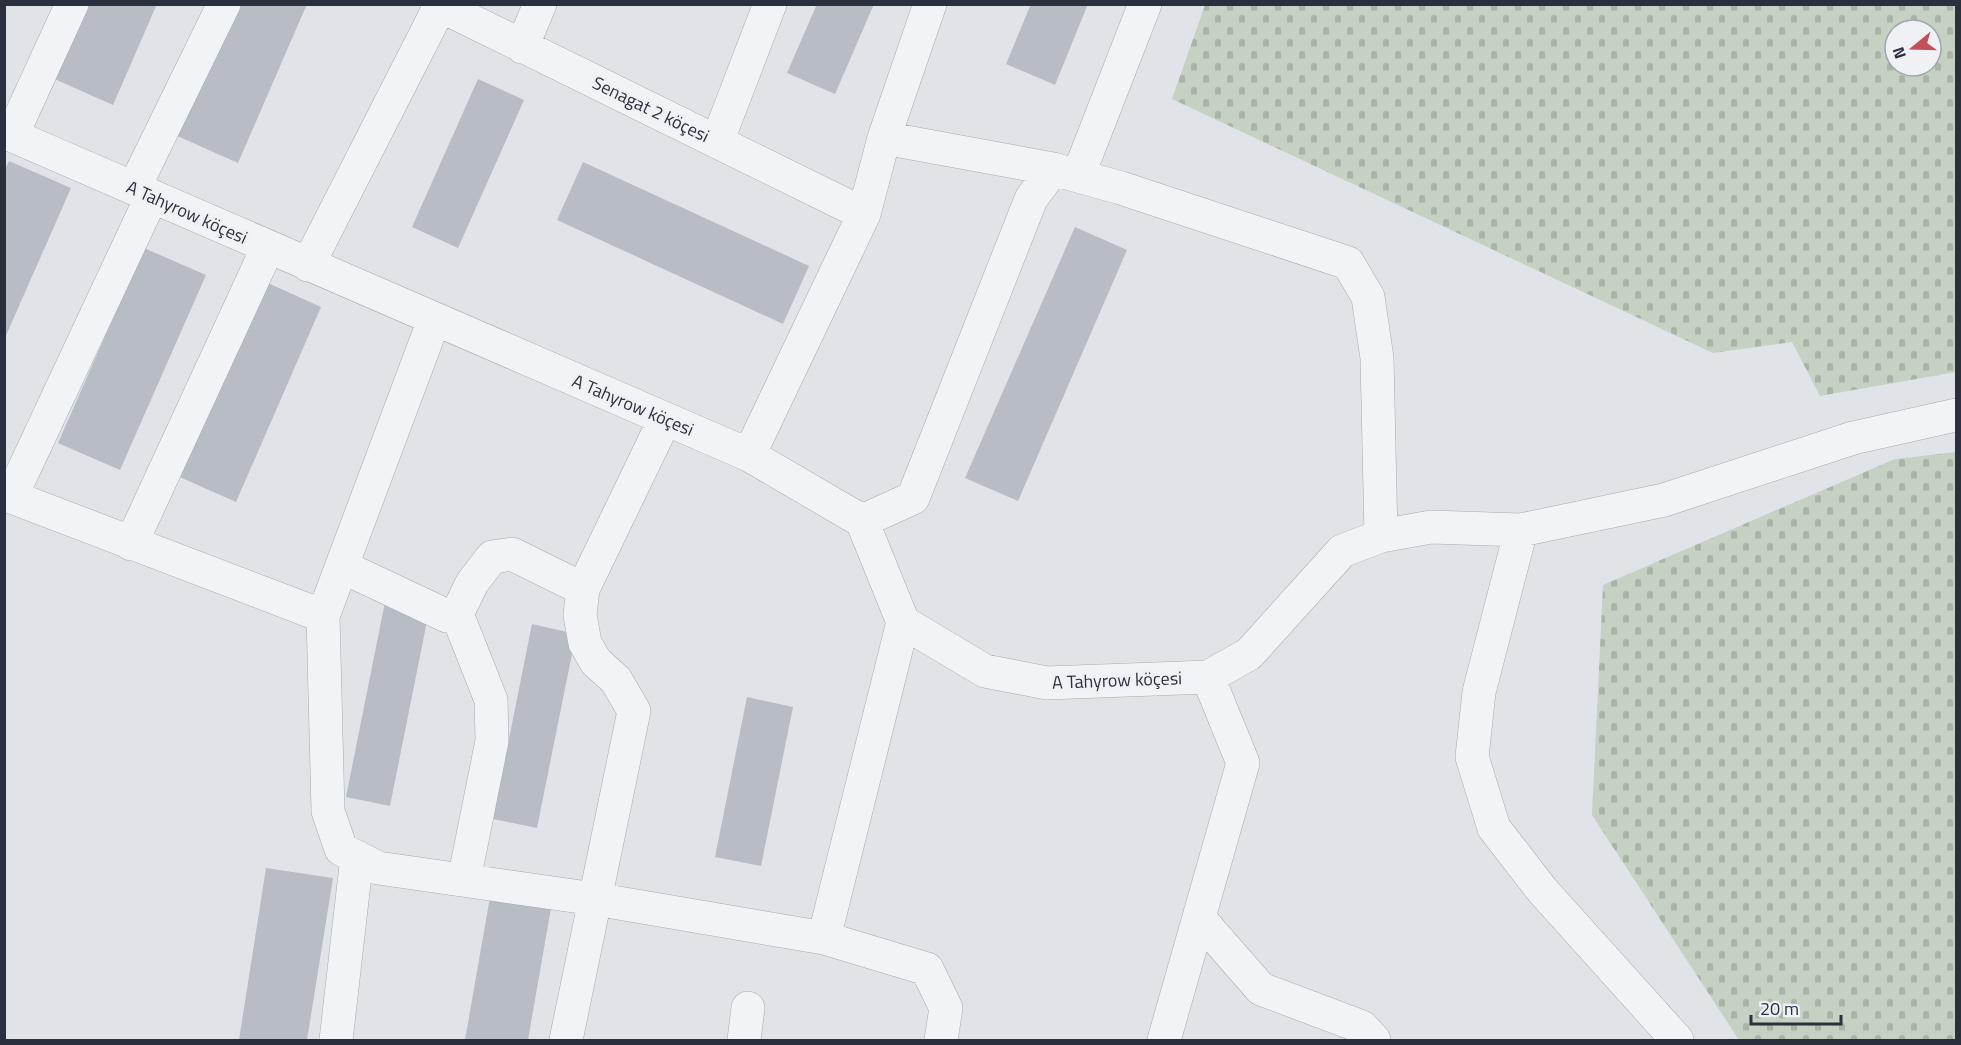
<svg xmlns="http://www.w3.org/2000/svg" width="1961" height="1045" viewBox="0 0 1961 1045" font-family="'Titillium Web',sans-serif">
<defs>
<pattern id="cemetery-stones" width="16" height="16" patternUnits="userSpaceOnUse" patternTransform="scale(1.5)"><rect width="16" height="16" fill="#c5d1c2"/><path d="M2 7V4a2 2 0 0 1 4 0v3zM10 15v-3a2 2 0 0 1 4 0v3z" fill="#a9b4a8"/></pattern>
</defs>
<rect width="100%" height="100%" fill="#e0e3e8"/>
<path fill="url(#cemetery-stones)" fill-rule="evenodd" d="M1205 5H1956V372L1820 396 1792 342 1713 353 1172 99ZM1895 30H1931V66H1895Z
M1956 452V1040H1739L1592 815 1603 585 1895 459Z"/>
<path fill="#b8bcc4" d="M82 4H157L113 105 50 77Z
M233 4H307L238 163 175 135Z
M817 4H874L835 94 787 73Z
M1031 4H1088L1055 85 1006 64Z
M478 79 524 100 458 248 412 227Z
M9 161 71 188 4 340V171Z
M583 162 809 266 783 324 557 220Z
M1075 227 1127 250 1018 501 965 478Z
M144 248 206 275 120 470 58 443Z
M259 279 321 307 236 502 173 474Z
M385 602 429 611 390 806 346 797Z
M532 624 576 634 537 828 493 819Z
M747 697 793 707 761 866 715 857Z
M266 868 333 878 307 1040H239Z
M490 897 551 908 528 1040H465Z"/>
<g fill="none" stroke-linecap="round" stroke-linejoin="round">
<defs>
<path id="minor" d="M437 4 864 214
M522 47 540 4
M4 132 749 455 862 521 903 622 985 671 1047 683 1208 677 1249 654 1342 551 1381 536 1431 527 1521 530 1664 500 1853 438 1956 415
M12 135 72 4
M884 138 1053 169
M717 142 770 4
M1078 176 1145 4
M134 188 224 4
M308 265 440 6
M749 455 864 214 884 138 930 4
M4 494 323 616 434 320
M11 497 152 196
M862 521 913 498 1031 199 1053 169 1121 188 1348 263 1368 297 1377 358 1381 536
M1521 530 1479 692 1472 757 1494 828 1542 890 1677 1040
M131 544 268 247
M343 567 447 616 457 614 472 583 492 557 512 554 583 589
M457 614 491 700 492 741 464 880
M323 616 328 811 341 849 378 868 595 899 824 938 927 969 946 1008 941 1040
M1199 918 1261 989 1362 1027 1374 1040
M824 938 903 622
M336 1040 357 857
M566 1040 634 711 616 680 596 662 585 643 580 615 583 589 665 419
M744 1040 748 1008
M1164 1040 1243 763 1208 677"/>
</defs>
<use href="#minor" stroke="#a6aab2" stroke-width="34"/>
<use href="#minor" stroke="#f2f3f6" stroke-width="33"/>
</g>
<g text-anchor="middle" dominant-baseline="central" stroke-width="6" stroke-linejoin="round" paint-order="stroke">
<g font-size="18" fill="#2a303e" stroke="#eff1f5">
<text transform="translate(651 109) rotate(26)">Senagat 2 köçesi</text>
<text transform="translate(187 212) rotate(24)">A Tahyrow köçesi</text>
<text transform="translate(633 405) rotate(23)">A Tahyrow köçesi</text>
<text transform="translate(1117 680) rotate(-2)">A Tahyrow köçesi</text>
</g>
</g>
<rect width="1961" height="1045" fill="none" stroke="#2a303e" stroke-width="12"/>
<g transform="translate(1913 48) rotate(251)"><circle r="28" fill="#eff1f5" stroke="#a0a4ac" stroke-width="1.5"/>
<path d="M0-4.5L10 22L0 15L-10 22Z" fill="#c2505b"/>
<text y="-9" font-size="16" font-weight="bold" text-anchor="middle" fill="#2a303e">N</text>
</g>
<path d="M1751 1015v9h90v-9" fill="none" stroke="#2a303e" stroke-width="3"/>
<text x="1760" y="1015" font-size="18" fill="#2a303e" stroke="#eff1f5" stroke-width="4.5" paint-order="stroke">20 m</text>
</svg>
